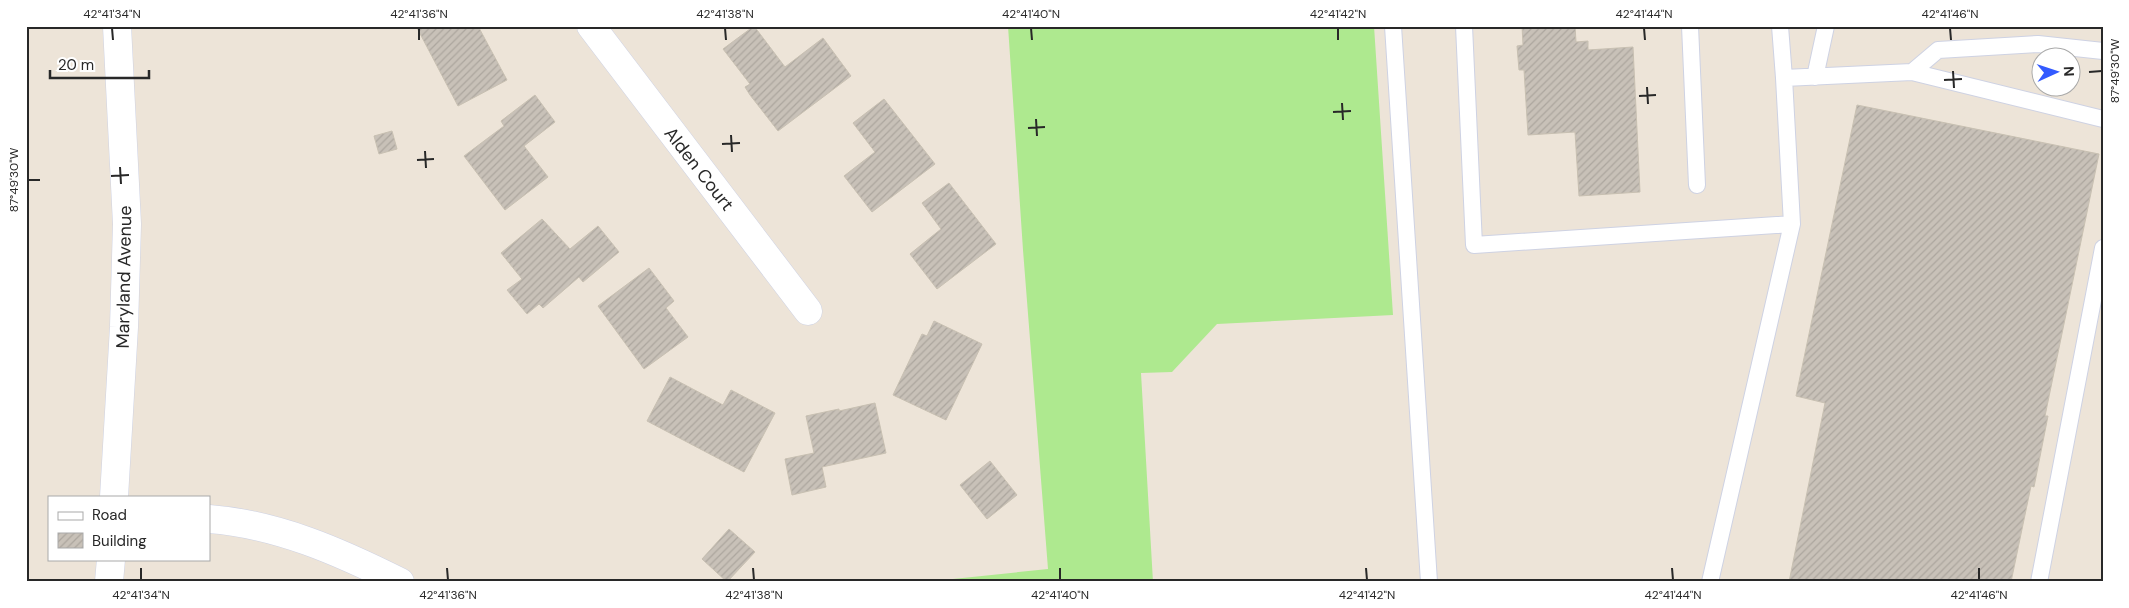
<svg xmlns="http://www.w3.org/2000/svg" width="2129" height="608" viewBox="0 0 2129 608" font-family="'DM Sans',sans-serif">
<defs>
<pattern id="building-hatch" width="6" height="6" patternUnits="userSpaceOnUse" patternTransform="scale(1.25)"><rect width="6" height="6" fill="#c8c1b8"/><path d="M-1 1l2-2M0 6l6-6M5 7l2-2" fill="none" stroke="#aca69e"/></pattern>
</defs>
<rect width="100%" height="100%" fill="#ede4d8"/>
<path fill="#aee98f" d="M1008 26H1374L1393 315 1217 324 1172 372 1141 373 1153 582H924L1048 569 1023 250Z"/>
<path fill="url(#building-hatch)" stroke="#c8c0b2" d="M416 26H478L507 80 458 106Z
M754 26 785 67 823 38 851 76 778 131 750 95 745 87 750 84 723 49Z
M1522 26H1575L1576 42 1588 41V50L1633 47 1640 192 1579 196 1575 132 1528 135 1524 70H1519L1517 46 1523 45Z
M535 95 555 122 524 146 548 177 505 210 464 156 504 126 501 121Z
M884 99 935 164 872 212 844 176 875 152 853 123Z
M1857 105 2099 154 2045 416H2048L2034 487 2031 486 2011 582H1789L1825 403 1796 396Z
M392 131 397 149 379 154 374 136Z
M949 183 996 244 937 289 910 254 941 229 922 203Z
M542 219 570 249 598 226 619 252 583 282 579 277 543 308 539 304 527 314 507 290 522 279 501 253Z
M649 268 674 301 666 308 688 337 644 369 598 306Z
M934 321 982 344 946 420 893 395 922 334 927 336Z
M670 377 723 405 731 390 775 413 744 472 647 421Z
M875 403 886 453 822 467 826 487 792 495 785 459 814 453 806 416 839 409V411Z
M990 461 1017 495 987 519 960 485Z
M729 529 755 552 727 582 702 559Z"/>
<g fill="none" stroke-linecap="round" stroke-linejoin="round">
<defs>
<path id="lane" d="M1393 26 1429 582
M1464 26 1474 245 1792 224 1784 78 1912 72 2103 119
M1690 26 1697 185
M1780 26 1784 78
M1912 72 1938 50 2038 44 2103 51
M1815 77 1826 26
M1710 582 1792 224
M2039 582 2103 248"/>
<path id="street" d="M591 26 808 311
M114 497 124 327 127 224 117 26
M209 519C277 524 340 552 400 582
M109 582 111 559"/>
</defs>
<use href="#lane" stroke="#ced2e3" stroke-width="18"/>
<use href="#street" stroke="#ced2e3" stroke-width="29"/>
<use href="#lane" stroke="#fff" stroke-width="16"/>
<use href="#street" stroke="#fff" stroke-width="28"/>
</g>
<path fill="none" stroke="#282828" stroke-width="2" d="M112 28 113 40M419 28V40M725 28 726 40M1031 28 1032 40M1338 28V40M1644 28 1645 40M1950 28 1951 40M1953 71 1954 88M2089 72 2102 71M1944 80 1962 79M1647 87 1648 104M1639 96 1656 95M1342 103 1343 120M1333 112 1351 111M1036 119 1037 136M1028 128 1045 127M731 135 732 152M722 144 740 143M425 151 426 168M417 160 434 159M120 167 121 184M111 176 129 175M28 180H40M141 568V580M447 568 448 580M753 568 754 580M1060 568V580M1366 568 1367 580M1672 568 1673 580M1979 568V580"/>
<g text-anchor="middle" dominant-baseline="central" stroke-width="5" stroke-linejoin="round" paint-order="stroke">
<g font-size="18" fill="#282828" stroke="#fff">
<text transform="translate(699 169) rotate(52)">Alden Court</text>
<text transform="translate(124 277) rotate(-89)">Maryland Avenue</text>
</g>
</g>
<rect width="2129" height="608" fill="none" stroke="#ffffff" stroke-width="55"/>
<rect x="48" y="496" width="162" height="65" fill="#ffffff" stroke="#a9a9a9"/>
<rect x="58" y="512" width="25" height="8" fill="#ffffff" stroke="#a9a9a9"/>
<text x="92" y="520" font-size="15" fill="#282828">Road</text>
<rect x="58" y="533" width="25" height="15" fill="url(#building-hatch)" stroke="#a9a9a9"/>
<text x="92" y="546" font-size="15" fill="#282828">Building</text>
<g transform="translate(2056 72) rotate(87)"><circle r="24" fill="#ffffff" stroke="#a9a9a9"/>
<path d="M0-4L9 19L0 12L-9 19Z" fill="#335aff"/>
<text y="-8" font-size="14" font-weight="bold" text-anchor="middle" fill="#282828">N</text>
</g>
<path d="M50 70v8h99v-8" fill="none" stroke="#282828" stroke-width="2.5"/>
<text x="58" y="70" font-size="15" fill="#282828" stroke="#ffffff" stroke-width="4" paint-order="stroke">20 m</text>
<rect x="28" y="28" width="2074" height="552" fill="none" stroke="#282828" stroke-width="2"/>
<g font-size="12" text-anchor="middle" fill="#282828">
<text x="112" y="18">42°41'34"N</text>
<text x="419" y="18">42°41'36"N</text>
<text x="725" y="18">42°41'38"N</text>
<text x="1031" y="18">42°41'40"N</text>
<text x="1338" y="18">42°41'42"N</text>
<text x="1644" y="18">42°41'44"N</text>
<text x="1950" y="18">42°41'46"N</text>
<text transform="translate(2115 71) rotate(-90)" y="4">87°49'30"W</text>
<text transform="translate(14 180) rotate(-90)" y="4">87°49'30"W</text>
<text x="141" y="599">42°41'34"N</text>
<text x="448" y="599">42°41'36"N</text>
<text x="754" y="599">42°41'38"N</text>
<text x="1060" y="599">42°41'40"N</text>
<text x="1367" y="599">42°41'42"N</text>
<text x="1673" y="599">42°41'44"N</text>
<text x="1979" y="599">42°41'46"N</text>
</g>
</svg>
